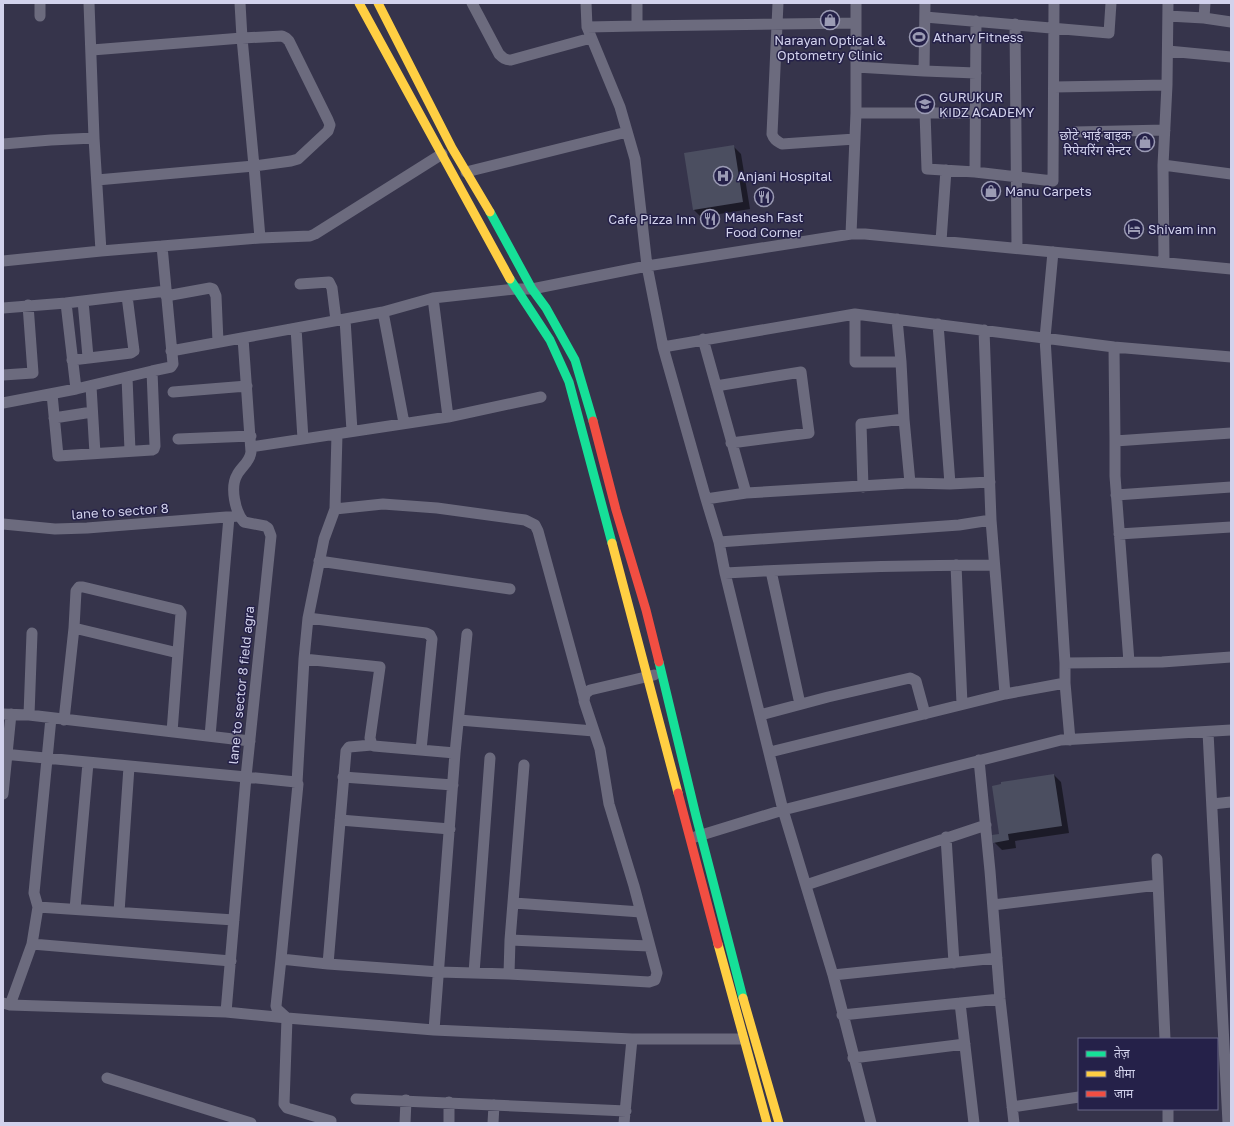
<svg xmlns="http://www.w3.org/2000/svg" width="1234" height="1126" viewBox="0 0 1234 1126" font-family="'Golos Text','Noto Sans Devanagari',sans-serif">
<rect width="100%" height="100%" fill="#36344b"/>
<path fill="#0007" d="M733 146 741 154 750 209 701 217 694 210Z
M1054 775 1061 782 1069 833 1015 841 1016 848 1002 850 994 842Z"/>
<path fill="#4b4e60" d="M734 145 743 202 693 210 684 153Z
M1054 774 1062 826 1008 834 1009 840 993 843 992 835 999 834 992 786 1001 784V782Z"/>
<g fill="none" stroke-linecap="round" stroke-linejoin="round">
<path stroke="#6c6b7e" stroke-width="11" d="M40 3V16
M89 3 94 138
M472 3 499 54C503 58 505 60 511 60L591 38
M586 3 587 27 620 107 635 159 647 266 663 347 855 314 1114 347 1231 357
M637 3V26L856 23
M778 3 772 134C774 140 777 141 782 144L855 139
M1168 16 1204 18 1231 22
M925 17 1109 33 1111 3
M1204 18 1205 3
M1015 24 1017 248
M587 27 637 26
M282 36 286 38 289 41 328 120 330 125 328 131 298 159 291 161 254 166 242 38Z
M92 50 242 38 240 3
M1168 51 1231 57
M856 67 924 71 925 3
M924 71 976 73
M1054 87 1167 85
M856 113H975
M925 113 927 169 975 172 1053 181 1054 3
M1075 132 1165 130
M3 144 51 140 94 138 101 251 260 238 310 236 315 234 442 154
M1163 165 1231 174
M466 172 627 132
M975 172 976 21
M97 180 254 166 260 238
M851 234 856 113V3
M941 241 946 170
M1053 252 1045 338 1065 663V683L1070 740
M3 261 101 251
M1164 262 1163 165 1167 85 1168 3
M300 284 329 282 332 288 336 320
M166 296 210 288 213 289 216 296 218 342
M433 298 448 417
M83 301 88 357
M3 308 66 303
M383 312 404 423
M855 314V362H901L897 319
M345 319 352 431
M296 328 303 439
M984 330 991 520 1005 694
M243 338 251 452C250 462 241 467 237 475 230 487 235 512 244 522L265 526 268 528 271 536 246 777 296 782 298 784 281 959 276 1006 277 1009 287 1018 284 1104 287 1108 331 1121
M703 339 746 493
M663 347 706 499 746 493 910 483 950 484 938 324
M1114 347 1115 441 1231 433
M171 351 383 312 433 298 515 289H532L647 266 851 234H865L1231 269
M72 360 131 353 134 351 127 296
M901 362 904 419
M3 375 33 373 28 305
M127 377 130 451
M91 386 95 454
M716 386 801 372 809 433 731 443
M76 389 66 303 166 291
M173 392 247 386
M52 394 58 456 152 450 154 449 155 446 152 371
M3 403 76 389 152 371 171 367 173 364 162 246
M54 418 92 412
M178 439 251 436
M1115 441V476L1129 662
M251 447 448 417 541 397
M950 484 990 482
M863 487 861 424 904 419 910 483
M1116 495 1231 487
M706 499 719 542 725 573 783 810 833 975 871 1123
M335 509 383 504 437 508 525 520 535 525 538 531 584 699
M3 524 55 529 87 528 239 516
M1119 534 1231 527
M719 542 959 525 991 520
M319 561 510 589
M956 565 962 704
M771 571 800 704
M725 573C814 568 905 565 994 565
M308 618 426 633 430 635 432 639 421 750
M74 628 178 653
M304 659 380 667 370 738 372 745 374 746 455 753
M1065 663 1162 662 1231 657
M3 714 29 715 250 741
M29 715 32 633
M760 715 828 697 910 678 916 681 925 714
M64 720 74 628 76 591 79 587H83L179 610 181 613 172 732
M459 720 594 731
M1208 732 1228 1123
M210 736 229 517
M770 752 1005 694 1065 683
M3 754 246 777 226 1012
M979 760 990 871 1000 999 1014 1123
M343 777 453 785
M297 783 304 659 308 618 324 539 335 509 337 434
M3 794 11 714
M1212 804 1231 802
M340 820 450 829
M695 837 783 810 1061 740 1231 730
M946 837 954 963
M1157 859 1165 1039
M806 885 986 825
M514 903 641 912
M993 905 1158 885
M38 907 234 920
M75 909 88 763
M119 912 129 767
M510 940 649 946
M32 944 231 961
M281 959 328 964 439 972 509 974 649 982 655 980 657 973 634 886 609 804 600 749 584 701 585 694 590 690 654 675
M328 964 346 751 349 747 372 745
M474 973 490 758
M509 974 510 940 524 765
M833 975 997 958
M3 1003 10 1005 226 1012 287 1018 434 1030 632 1039H743
M960 1003 974 1123
M10 1005 32 944 38 907 34 893 51 718
M842 1015 1000 999
M434 1030 455 753 467 634
M853 1058 965 1044
M107 1078 251 1123
M356 1099 626 1111
M1012 1107 1079 1097
M1168 1109V1123
M405 1123 406 1100
M449 1123V1102
M493 1123 494 1105
M624 1123 632 1039"/>
<path stroke="#16e098" stroke-width="9" d="M490 212 532 289 546 308 575 360 593 421
M510 279 550 340 569 382 612 543
M659 662 696 816 743 998"/>
<path stroke="#ffcf43" stroke-width="9" d="M359 3 510 279
M378 3 452 148 490 212
M612 543 678 793
M718 944 767 1123
M743 998 779 1123"/>
<path stroke="#f24e42" stroke-width="9" d="M593 421 616 510 646 610 659 662
M678 793 718 944"/>
</g>
<defs>
<symbol id="shop-ring" viewBox="-11 -11 22 22"><circle r="9.5" fill="#252149" stroke="#9b9bb4" stroke-width="1.5"/><path d="M-5-2.5h2.3a2.7 3.5 0 0 1 5.4 0H5L5.5 6h-11ZM-1.5-2.5h3a1.5 2.3 0 0 0-3 0Z" fill="#9b9bb4"/></symbol>
<symbol id="stadium-ring" viewBox="-11 -11 22 22"><circle r="9.5" fill="#252149" stroke="#9b9bb4" stroke-width="1.5"/><path d="M0-5a6.5 5 0 1 0 0 10a6.5 5 0 1 0 0-10ZM-3.5-1.8h7v3.6h-7Z" fill="#9b9bb4"/></symbol>
<symbol id="school-ring" viewBox="-11 -11 22 22"><circle r="9.5" fill="#252149" stroke="#9b9bb4" stroke-width="1.5"/><path d="M0-5L7-2L0 1L-7-2ZM-4 1L0 2.5L4 1V4Q0 6-4 4Z" fill="#9b9bb4"/></symbol>
<symbol id="hospital-ring" viewBox="-11 -11 22 22"><circle r="9.5" fill="#252149" stroke="#9b9bb4" stroke-width="1.5"/><path d="M-5-5h3v3.5h4V-5h3V5h-3V1.5h-4V5h-3Z" fill="#9b9bb4"/></symbol>
<symbol id="restaurant-ring" viewBox="-11 -11 22 22"><circle r="9.5" fill="#252149" stroke="#9b9bb4" stroke-width="1.5"/><path d="M-5-6h1v4h1v-4h1v4h1v-4h1v5L-1.5 .5V6h-2V.5L-5-1ZM5-6V6H3V1.5H1.5Q1.5-4 5-6Z" fill="#9b9bb4"/></symbol>
<symbol id="hotel-ring" viewBox="-11 -11 22 22"><circle r="9.5" fill="#252149" stroke="#9b9bb4" stroke-width="1.5"/><path d="M-6-4.5h1.5V1H6V5H4.5V3h-9V5H-6ZM-4 0a1.8 1.8 0 1 1 3.6 0ZM.5 0V-2.5h3Q6-2.5 6 0Z" fill="#9b9bb4"/></symbol>
</defs>
<g fill-rule="evenodd">
<use href="#shop-ring" x="819" y="9" width="22" height="22"/>
<use href="#stadium-ring" x="908" y="26" width="22" height="22"/>
<use href="#school-ring" x="914" y="93" width="22" height="22"/>
<use href="#shop-ring" x="1134" y="131" width="22" height="22"/>
<use href="#hospital-ring" x="712" y="165" width="22" height="22"/>
<use href="#shop-ring" x="980" y="180" width="22" height="22"/>
<use href="#restaurant-ring" x="753" y="186" width="22" height="22"/>
<use href="#restaurant-ring" x="699" y="208" width="22" height="22"/>
<use href="#hotel-ring" x="1123" y="218" width="22" height="22"/>
</g>
<g text-anchor="middle" dominant-baseline="central" stroke-width="3" stroke-linejoin="round" paint-order="stroke">
<g font-size="13" fill="#d2d2ec" stroke="#252149" text-anchor="start">
<text x="933" y="37">Atharv Fitness</text>
<text x="830" y="40" text-anchor="middle">Narayan Optical &amp;<tspan x="830" dy="15">Optometry Clinic</tspan></text>
<text x="939" y="97">GURUKUR<tspan x="939" dy="15">KIDZ ACADEMY</tspan></text>
<text x="1131" y="135" text-anchor="end">छोटे भाई बाइक<tspan x="1131" dy="15">रिपेयरिंग सेन्टर</tspan></text>
<text x="737" y="176">Anjani Hospital</text>
<text x="1005" y="191">Manu Carpets</text>
<text x="764" y="217" text-anchor="middle">Mahesh Fast<tspan x="764" dy="15">Food Corner</tspan></text>
<text x="696" y="219" text-anchor="end">Cafe Pizza Inn</text>
<text x="1148" y="229">Shivam inn</text>
</g>
<g font-size="13" fill="#d2d2ec" stroke="#252149">
<text transform="translate(120 511) rotate(-4)">lane to sector 8</text>
<text transform="translate(241 685) rotate(-84)">lane to sector 8 field agra</text>
</g>
</g>
<rect width="1234" height="1126" fill="none" stroke="#d2d2ec" stroke-width="8"/>
<rect x="1078" y="1038" width="140" height="72" fill="#252149" stroke="#6a688a"/>
<rect x="1086" y="1051" width="20" height="6" fill="#16e098" stroke="#6a688a"/>
<text x="1114" y="1058" font-size="12" fill="#d2d2ec">तेज़</text>
<rect x="1086" y="1071" width="20" height="6" fill="#ffcf43" stroke="#6a688a"/>
<text x="1114" y="1078" font-size="12" fill="#d2d2ec">धीमा</text>
<rect x="1086" y="1091" width="20" height="6" fill="#f24e42" stroke="#6a688a"/>
<text x="1114" y="1098" font-size="12" fill="#d2d2ec">जाम</text>
</svg>
